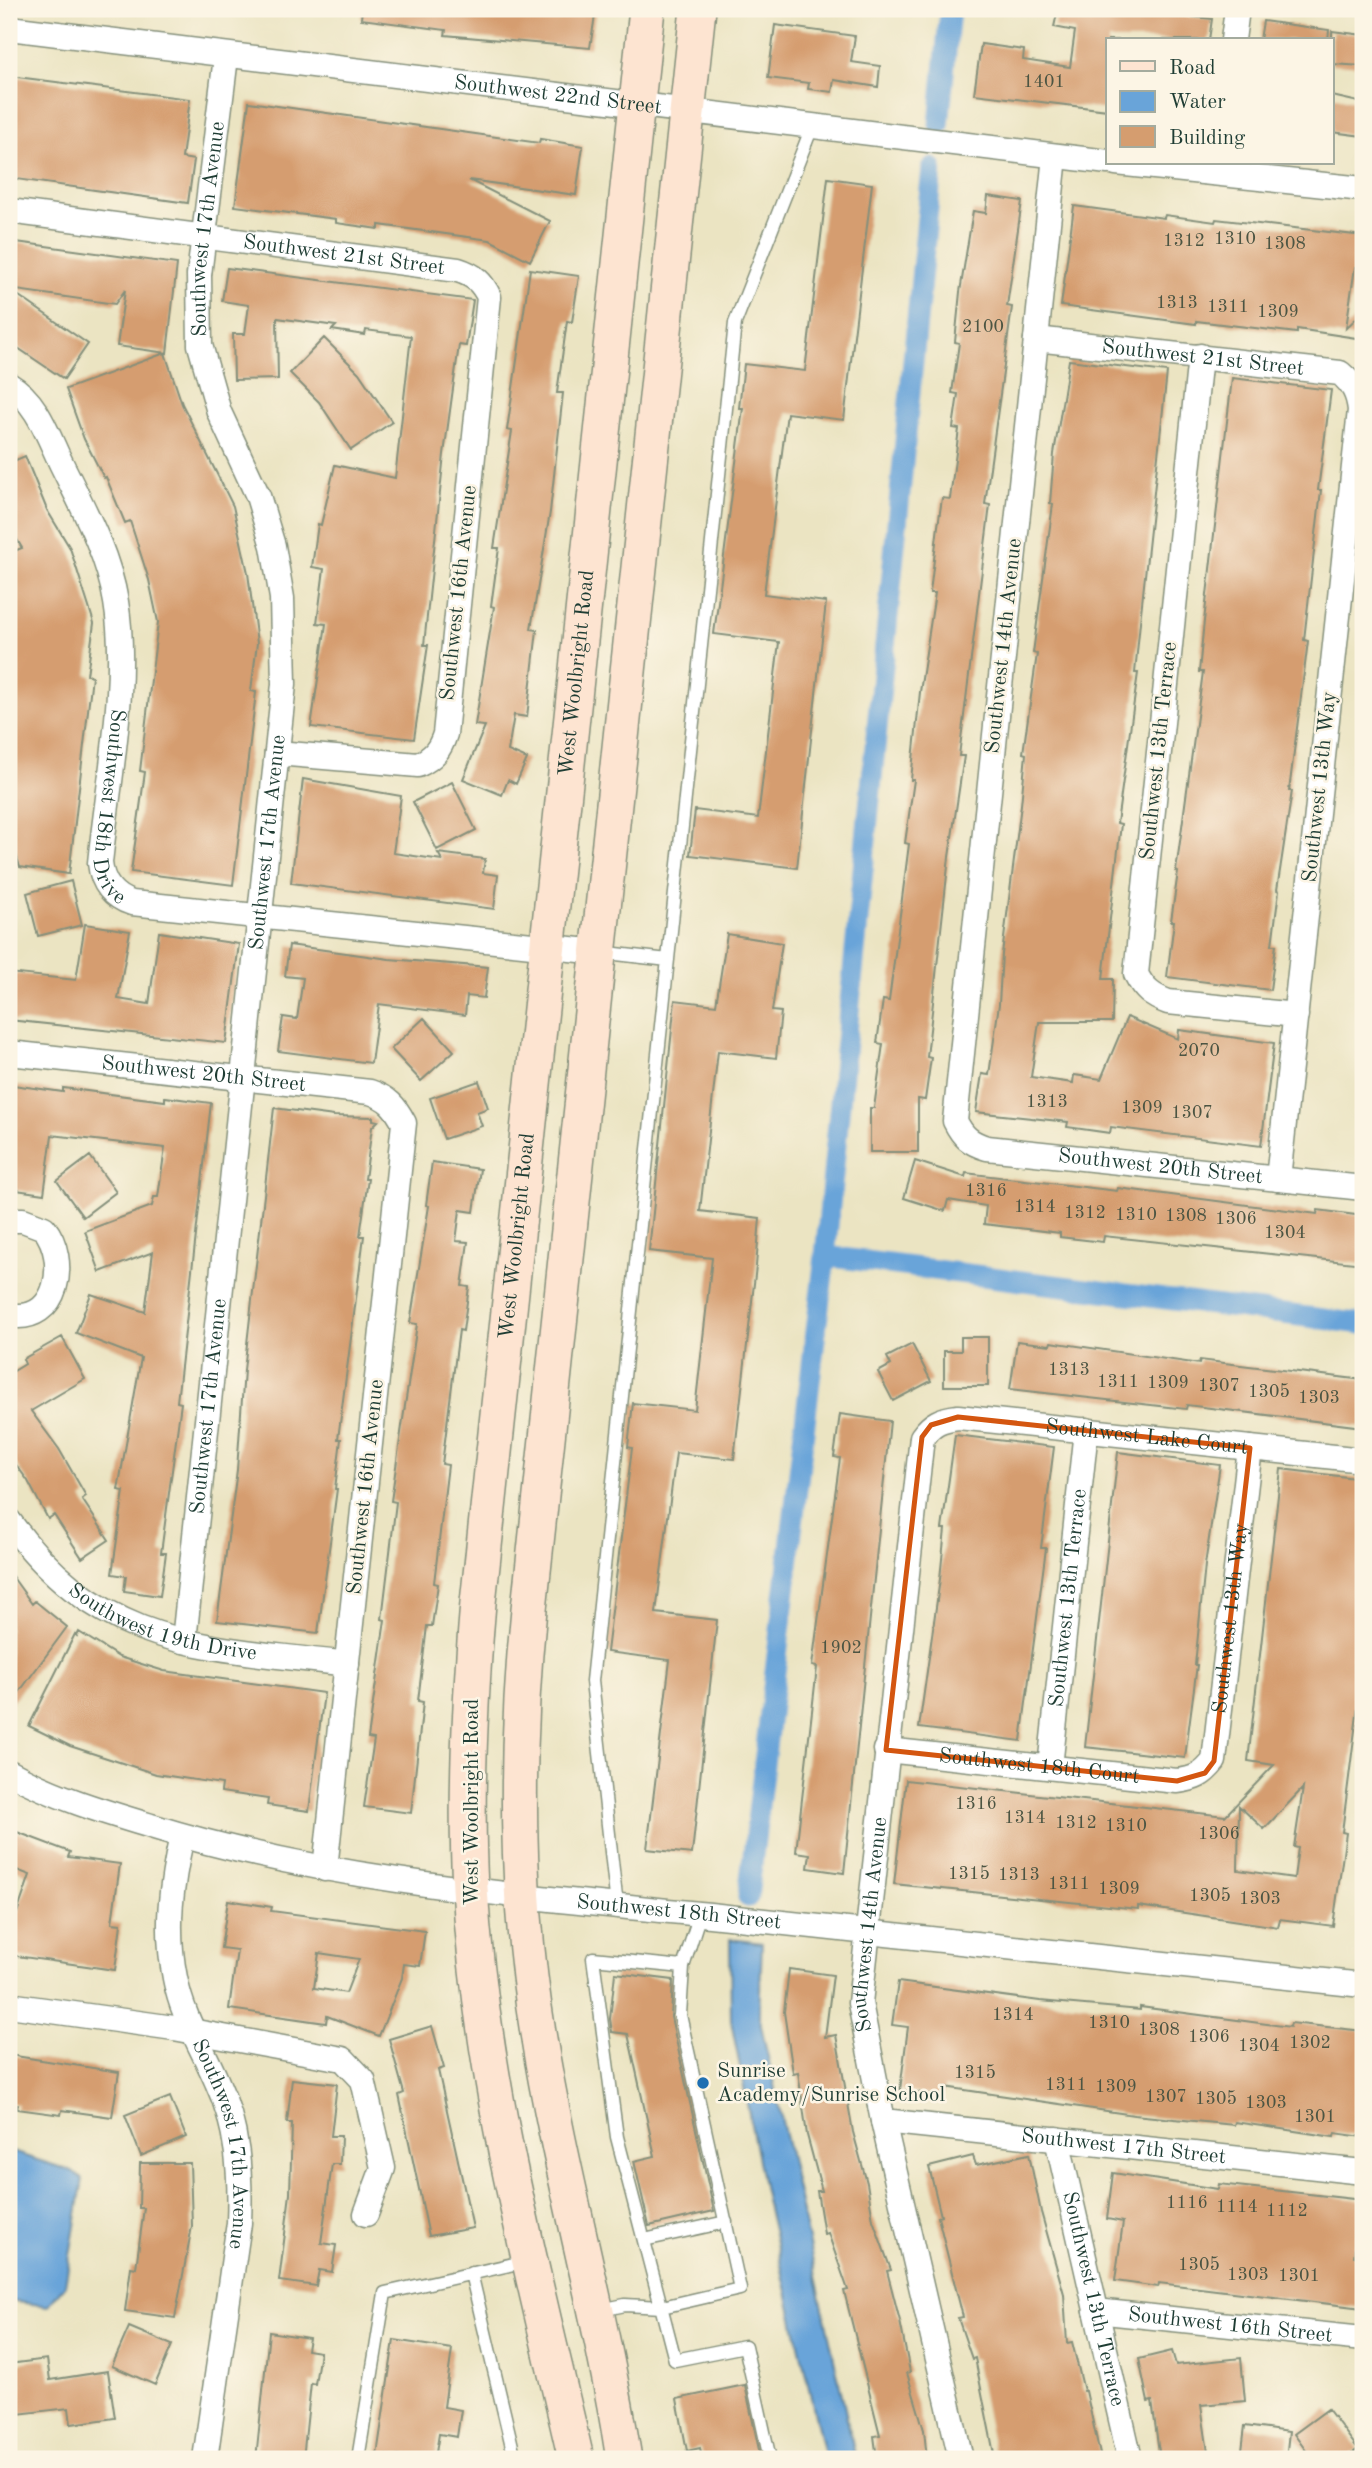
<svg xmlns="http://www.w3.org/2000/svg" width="1372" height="2468" viewBox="0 0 1372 2468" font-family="'Old Standard TT',serif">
<rect width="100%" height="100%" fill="#fcf5e5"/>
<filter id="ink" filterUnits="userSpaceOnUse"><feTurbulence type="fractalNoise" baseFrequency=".0143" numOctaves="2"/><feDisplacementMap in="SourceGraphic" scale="14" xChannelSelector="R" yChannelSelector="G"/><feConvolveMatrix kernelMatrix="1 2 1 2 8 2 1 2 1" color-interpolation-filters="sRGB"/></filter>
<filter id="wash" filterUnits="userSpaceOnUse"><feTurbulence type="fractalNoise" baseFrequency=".00686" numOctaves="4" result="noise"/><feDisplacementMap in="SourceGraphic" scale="28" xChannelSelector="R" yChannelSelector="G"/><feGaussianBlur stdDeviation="1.57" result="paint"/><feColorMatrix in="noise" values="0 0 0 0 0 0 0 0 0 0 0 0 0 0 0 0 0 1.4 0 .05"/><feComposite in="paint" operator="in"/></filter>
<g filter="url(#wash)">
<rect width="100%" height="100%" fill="#ebe4c2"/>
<path fill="#69a4d9" stroke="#447086" stroke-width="2" d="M730 1939 762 1943 759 2016 856 2459H825L763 2186 731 2021Z
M9 2151 72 2171 83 2179 65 2285 48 2306 9 2301Z"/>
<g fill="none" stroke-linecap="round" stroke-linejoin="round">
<path stroke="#69a4d9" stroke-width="21" d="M939 125 950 9
M825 1256 1363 1324
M748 1897 825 1256 932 168"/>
</g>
<g id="blocks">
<path fill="#d59d6f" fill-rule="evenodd" d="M362 9H596L590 48 445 35 446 30 361 19Z
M1058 9H1122L1212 19 1209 40H1108V110L974 94 981 44 1024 50 1023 60 1070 67 1075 31 1054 27Z
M1263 21 1329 30 1328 40H1260Z
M775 25 855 36 851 62 880 66 878 87 834 80 832 92 808 89 809 83 768 78Z
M1332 31 1363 35V66L1332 64Z
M9 76 190 99 182 158 194 160 188 203 9 178Z
M1332 96 1363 103V136L1332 132Z
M249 102 539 143 540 139 583 146 576 195 469 180 550 221 530 261 490 240 379 225V229L336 223V219L235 206Z
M828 178 872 184 844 420 787 413 764 594 826 602 797 868 690 855 695 810 758 818 779 642 714 634 743 408H739L744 364 805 371Z
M988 196 1022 201 1007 306 1012 307 985 504 990 505 959 756H964L949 857 927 1057 931 1058 925 1100 918 1099V1152H870V1108H874L883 1044 877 1043 883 1000 889 1001 909 844 905 843 914 780H911L920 692 935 593H930L938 526 942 498 950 499 959 429 953 428 958 394 952 393 959 343 955 342 960 292 973 211 986 213Z
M1074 206 1164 218 1165 215 1215 222 1216 219 1363 236V268L1355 267 1346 328 1363 312V339L1297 329V333L1196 321V324L1061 306Z
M9 241 177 264 167 353 117 346 125 290 115 304 9 289Z
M227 268 473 300 466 346 459 345 444 454 424 645H428L414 739 311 727 326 624 317 623 324 569 312 567 318 524 321 525 335 465 395 478 411 336 366 330 365 335 332 330 336 326 277 318 278 379 234 380 233 334H245L249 305 222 301Z
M530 269 579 276 572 322 567 321 557 393H563L550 512 531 629 537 630 527 717 514 715 508 751 527 759 516 784 508 780 502 795 463 779 485 726 475 725 494 607 491 606 499 548H494L512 431 507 430Z
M9 289 88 344 64 379 9 342Z
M324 338 359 373 392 422 351 450 319 402 290 373Z
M165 353 182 404 233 506 248 573 257 643 251 691 256 692 233 885 131 872 145 772 140 771 158 622 149 580 130 521 125 523 106 477 104 478 84 439 66 389Z
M1069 360 1167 372 1140 622 1135 673H1138L1117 823 1121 824 1103 979H1113L1112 1022H1039L1031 1077 1073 1083 1074 1075 1101 1079 1127 1017 1178 1039 1179 1030 1274 1043 1261 1146 1111 1127 1110 1133 1067 1127 1068 1122 976 1112 982 1074 989 1075 999 1004 1002 954 1021 805 1026 754 1023 753 1037 654 1033 653 1053 504 1050 503 1054 454Z
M1232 378 1331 390 1318 490H1321L1304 640 1308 641 1289 791H1292L1277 890 1279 891 1272 945H1276L1270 990 1167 977 1174 921H1171L1178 872 1176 871 1203 672H1199L1204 621Z
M25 456 47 510 70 548 94 623 87 675 92 676 69 874 20 867 9 831V553L22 548 9 526V463Z
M303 779 401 796 393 853 442 860 438 853 485 859 483 873 498 875 494 909 291 883Z
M452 782 476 830 437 850 413 802Z
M71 881 82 925 38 936 27 893Z
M85 924 130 931 118 999 149 1004 159 932 239 944 226 1043 9 1020V973L76 980Z
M727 934 782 943 772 1011 781 1012 776 1058 718 1051 700 1211 760 1218 756 1266 734 1459 676 1453 656 1613 717 1620 692 1854 647 1849 670 1660 607 1652 632 1448 628 1447 633 1403 695 1410 712 1258 649 1251 675 1000 716 1005Z
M289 945 389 959 488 967 484 998 467 996 465 1015 379 1004 371 1063 278 1051 283 1017 297 1019 303 978 285 976Z
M424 1018 454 1051 421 1081 391 1049Z
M479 1081 488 1108 477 1112 482 1126 444 1139 430 1098Z
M13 1085 63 1092V1088L165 1101V1097L211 1103 177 1402 181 1403 161 1553H166L160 1596 124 1591 126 1576 112 1574 124 1491 118 1490 141 1358 76 1333 91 1294 145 1312 153 1252 100 1272 85 1231 152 1206 154 1197H158L165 1148 52 1135 44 1194 9 1189V1116Z
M274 1108 334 1116 373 1117V1120L378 1121 372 1127 365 1179H368L360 1236H364L338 1439H341L335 1489H337L318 1633 217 1621 237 1470 244 1370Z
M90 1156 116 1192 83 1217 57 1181Z
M915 1161 965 1177 966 1173 1117 1191 1118 1188 1317 1214 1318 1210 1363 1216V1264L1104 1236 1103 1242 1060 1237V1233L984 1224 986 1206 948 1200 945 1211 904 1198Z
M432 1162 480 1169 474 1212 460 1210 456 1241 468 1242 462 1286 469 1287 463 1331 459 1330 442 1464 448 1465 434 1583 438 1584 432 1626H427L418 1701 423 1702 411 1813 364 1807 374 1739 368 1738 385 1620 382 1619 396 1502 391 1501 417 1324 410 1323 429 1206 426 1205Z
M62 1337 85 1379 31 1411 59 1449 86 1496 82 1499 109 1540 82 1558 54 1515 48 1519 28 1481 9 1455V1374L25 1364 23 1359Z
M961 1337H988V1386H944V1351H961Z
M1017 1341 1050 1345 1051 1342 1199 1364 1200 1360 1363 1380V1427L1187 1405 1186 1409 1010 1389Z
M912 1344 931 1381 893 1401 878 1372 891 1365 887 1357Z
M840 1414 890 1421 844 1873 808 1868 810 1854 796 1852 817 1667 812 1666 840 1458 834 1457Z
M955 1435 1054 1447 1041 1548H1046L1021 1741 919 1728 940 1579 945 1529H942Z
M1118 1452 1220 1465 1205 1565 1195 1665H1197L1185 1758 1085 1747Z
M1281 1469 1363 1479 1361 1683 1342 1832 1346 1833 1333 1926 1280 1919 1278 1927 1138 1906V1909L894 1884 906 1780 1225 1816 1274 1765 1248 1761ZM1303 1788 1294 1847 1298 1848 1294 1878 1238 1870 1239 1806 1264 1829Z
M9 1572 32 1604 35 1601 67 1627 9 1706Z
M79 1632 119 1657 164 1671 324 1693 309 1811 267 1805 268 1799 221 1792 222 1784 156 1774 70 1746 29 1726 75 1634 77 1636Z
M9 1829 70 1852 68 1857 120 1864 112 1923 121 1924 115 1970 9 1955V1912L17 1913 30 1875 9 1867Z
M228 1900 272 1907 271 1911 425 1931 420 1966 404 1964 402 1978 379 2036 327 2016 326 2023 229 2009 237 1950 221 1948ZM319 1953 359 1959 346 1993 314 1988Z
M789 1969 833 1975 825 2037 836 2035 853 2132 867 2183 873 2220 891 2270 887 2271 900 2321 910 2372 907 2373 924 2430 927 2459H877L874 2436 880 2435 844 2291 848 2290 828 2233 824 2234 817 2191H822L807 2135 798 2072 793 2073 784 2012Z
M615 1973 673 1980 671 2017 714 2211 649 2226 634 2161 655 2156 628 2034 612 2032 610 2019Z
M898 1982 1040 2001 1140 2010V2007L1290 2027 1291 2023 1363 2031V2137L1335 2133 1334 2137 1235 2122 1234 2125 1134 2115 944 2087 943 2096 900 2090 908 2027 892 2025Z
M432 2026 444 2068 438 2070 473 2228 429 2236 399 2095 404 2093 389 2039Z
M9 2055 119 2072 112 2117 62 2110 61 2115 17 2109 18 2104 9 2103Z
M292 2079 337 2084 331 2136H341L340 2164H332L321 2243 336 2245 332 2272 319 2270 316 2286 279 2281 290 2194 292 2123H287Z
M170 2097 186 2137 141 2156 125 2115Z
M1029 2154 1041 2212 1064 2294 1067 2343 1072 2342 1084 2391H1086L1101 2459H995L975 2358 972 2359 958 2318 963 2317 938 2217 941 2216 929 2167 973 2156 976 2165Z
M140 2163H190L192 2226 175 2318 125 2311 131 2267 136 2268 144 2208H139Z
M1113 2173 1218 2189 1219 2184 1362 2200 1354 2256 1363 2258V2308L1159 2283 1158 2287 1115 2281 1123 2222 1107 2219Z
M129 2327 172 2345 155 2385 112 2366Z
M269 2332 309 2338 307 2350 320 2352 315 2384 311 2383 303 2459H256Z
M394 2340 452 2349 444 2407 461 2410 457 2437 439 2434 435 2459 377 2455Z
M1172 2351 1176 2365 1241 2358 1245 2401 1201 2405 1209 2459H1160L1152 2401 1148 2402 1139 2359Z
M47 2359 50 2380 108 2371 115 2418 71 2424 69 2408 9 2415V2364Z
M745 2385 761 2459H702L700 2448 687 2451 677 2399Z
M1328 2409 1358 2449 1344 2459H1312L1294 2434Z
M1245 2426 1289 2432 1286 2459H1241Z"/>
</g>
</g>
<g filter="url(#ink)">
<use href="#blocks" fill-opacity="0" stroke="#85907b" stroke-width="2"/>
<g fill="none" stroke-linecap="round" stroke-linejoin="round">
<defs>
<path id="service" d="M599 952 668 960
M617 1906 592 1681 735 323 812 127
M700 1914 683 1967 593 1958 617 2137 675 2360 745 2346 770 2459
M644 2240 726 2222
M471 2273 515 2459
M596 2311 625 2305 662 2307 740 2289 680 2015 683 1967
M358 2459 385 2293 527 2261"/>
<g id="minor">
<path id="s1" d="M9 28 1108 162"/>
<path d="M1233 40 1237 9"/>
<path id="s2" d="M1055 156 955 1121C963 1137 970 1143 987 1148L1363 1188"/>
<path d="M1116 163 1363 189"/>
<path id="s3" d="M9 211 458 270C474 275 482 282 489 297L445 734C440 750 433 758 418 765L277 753"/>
<path id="s4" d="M1036 339 1340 373C1353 384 1358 393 1360 410L1278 1179"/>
<path d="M1200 356 1136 974C1144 990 1152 996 1168 1002L1296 1015"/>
<path id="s5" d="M9 385C37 401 48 436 61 463 83 508 108 553 116 602 129 679 108 784 100 863 102 883 113 897 132 903L599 952"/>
<path id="s6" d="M9 1053 370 1092C388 1098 395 1106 404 1123L325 1869"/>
<path d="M9 1220H23L44 1228C69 1259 59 1325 9 1315"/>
<path id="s7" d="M9 1521C103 1650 202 1646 347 1664"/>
<path id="s8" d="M184 1641 284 684 282 598 273 546 258 496 219 412 200 345 199 275 226 57"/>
<path id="s9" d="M886 1750 1177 1781C1195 1779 1203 1775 1214 1761L1250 1448"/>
<path id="s10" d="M1050 1767 1086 1430"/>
<path id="s11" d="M9 1772C54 1797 101 1811 151 1826 331 1882 522 1896 710 1915 928 1938 1145 1963 1363 1985"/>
<path id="s12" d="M182 1836C171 1884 165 1929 175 1978 182 2016 202 2047 217 2082 238 2127 241 2174 239 2223L205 2459"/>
<path d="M9 2005 174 2028 343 2059 363 2080 383 2168 366 2214"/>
<path id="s13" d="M883 2121 1363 2172"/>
<path id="s14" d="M1057 2139 1130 2459"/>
<path id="s15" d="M1096 2311 1363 2339"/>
<path id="s16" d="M961 2459 883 2121 860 2003 922 1437C932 1423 941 1419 958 1417L1363 1460"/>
</g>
<g id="secondary">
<path id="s17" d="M576 2459C533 2271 481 2082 470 1888 465 1792 470 1698 478 1603L647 9"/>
<path d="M624 2459C602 2316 561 2176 538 2033 515 1893 515 1749 529 1609L698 9"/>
</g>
</defs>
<use href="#service" stroke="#85907b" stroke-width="15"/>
<use href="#minor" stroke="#85907b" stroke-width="27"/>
<use href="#secondary" stroke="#85907b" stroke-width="38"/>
<use href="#service" stroke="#fff" stroke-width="12"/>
<use href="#minor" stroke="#fff" stroke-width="24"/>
<use href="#secondary" stroke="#fde4d1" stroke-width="35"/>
</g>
</g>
<path fill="none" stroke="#d45610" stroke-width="5" stroke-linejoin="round" d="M958 1417 1250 1448 1214 1761 1205 1773 1177 1781 886 1750 922 1437 931 1425Z"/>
<circle fill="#1f6fb2" stroke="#fcf5e5" stroke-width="2.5" cx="703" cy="2083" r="7"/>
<g text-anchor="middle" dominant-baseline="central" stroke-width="5" stroke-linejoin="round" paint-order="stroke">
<g font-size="18" fill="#4c5543">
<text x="1044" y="82">1401</text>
<text x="1235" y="239">1310</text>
<text x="1184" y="241">1312</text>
<text x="1285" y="244">1308</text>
<text x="1177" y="303">1313</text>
<text x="1228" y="307">1311</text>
<text x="1278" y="312">1309</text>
<text x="983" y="327">2100</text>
<text x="1199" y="1051">2070</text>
<text x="1047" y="1102">1313</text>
<text x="1142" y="1108">1309</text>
<text x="1192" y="1113">1307</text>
<text x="986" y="1191">1316</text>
<text x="1035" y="1207">1314</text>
<text x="1085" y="1213">1312</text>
<text x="1136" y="1215">1310</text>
<text x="1186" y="1216">1308</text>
<text x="1236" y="1219">1306</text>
<text x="1285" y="1233">1304</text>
<text x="1069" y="1370">1313</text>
<text x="1118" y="1382">1311</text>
<text x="1168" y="1383">1309</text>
<text x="1219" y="1386">1307</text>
<text x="1269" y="1392">1305</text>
<text x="1319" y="1398">1303</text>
<text x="841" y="1648">1902</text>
<text x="976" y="1804">1316</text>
<text x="1025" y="1818">1314</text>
<text x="1076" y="1823">1312</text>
<text x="1126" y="1826">1310</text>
<text x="1219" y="1834">1306</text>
<text x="969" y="1874">1315</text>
<text x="1019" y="1875">1313</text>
<text x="1069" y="1884">1311</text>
<text x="1119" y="1889">1309</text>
<text x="1210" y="1896">1305</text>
<text x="1260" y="1899">1303</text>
<text x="1013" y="2015">1314</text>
<text x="1109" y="2023">1310</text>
<text x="1159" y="2030">1308</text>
<text x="1209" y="2037">1306</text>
<text x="1310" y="2043">1302</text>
<text x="1259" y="2046">1304</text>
<text x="975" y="2073">1315</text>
<text x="1066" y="2085">1311</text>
<text x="1116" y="2087">1309</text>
<text x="1166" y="2097">1307</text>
<text x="1216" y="2099">1305</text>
<text x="1266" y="2103">1303</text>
<text x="1315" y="2117">1301</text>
<text x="1187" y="2203">1116</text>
<text x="1237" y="2207">1114</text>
<text x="1287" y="2211">1112</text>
<text x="1199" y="2265">1305</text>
<text x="1248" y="2275">1303</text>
<text x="1299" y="2276">1301</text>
</g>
<g font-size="21" fill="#1f3d34" stroke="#fcf5e5">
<text stroke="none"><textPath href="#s1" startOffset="553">Southwest 22nd Street</textPath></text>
<text stroke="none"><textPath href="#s8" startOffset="1432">Southwest 17th Avenue</textPath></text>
<text stroke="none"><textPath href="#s3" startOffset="338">Southwest 21st Street</textPath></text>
<text stroke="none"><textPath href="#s4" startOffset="168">Southwest 21st Street</textPath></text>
<text transform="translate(459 593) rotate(-84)">Southwest 16th Avenue</text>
<text transform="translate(1004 646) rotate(-84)">Southwest 14th Avenue</text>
<text stroke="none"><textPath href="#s17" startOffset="1802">West Woolbright Road</textPath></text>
<text transform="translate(1159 751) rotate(-84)">Southwest 13th Terrace</text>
<text transform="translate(1320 787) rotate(-84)">Southwest 13th Way</text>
<text stroke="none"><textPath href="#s5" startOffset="453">Southwest 18th Drive</textPath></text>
<text stroke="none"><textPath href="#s8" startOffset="803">Southwest 17th Avenue</textPath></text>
<text stroke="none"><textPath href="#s6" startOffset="196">Southwest 20th Street</textPath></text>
<text stroke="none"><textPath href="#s2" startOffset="1188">Southwest 20th Street</textPath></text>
<text stroke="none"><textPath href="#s17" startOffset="1236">West Woolbright Road</textPath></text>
<text stroke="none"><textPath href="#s8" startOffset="236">Southwest 17th Avenue</textPath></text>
<text stroke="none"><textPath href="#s16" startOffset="1269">Southwest Lake Court</textPath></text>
<text transform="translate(366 1487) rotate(-84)">Southwest 16th Avenue</text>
<text stroke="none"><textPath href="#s10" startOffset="170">Southwest 13th Terrace</textPath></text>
<text stroke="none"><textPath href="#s7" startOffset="191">Southwest 19th Drive</textPath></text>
<text stroke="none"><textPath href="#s9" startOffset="480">Southwest 13th Way</textPath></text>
<text stroke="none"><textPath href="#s9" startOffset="154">Southwest 18th Court</textPath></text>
<text transform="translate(472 1802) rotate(-90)">West Woolbright Road</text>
<text stroke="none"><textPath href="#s11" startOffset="688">Southwest 18th Street</textPath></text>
<text stroke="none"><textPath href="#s16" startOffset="546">Southwest 14th Avenue</textPath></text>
<text stroke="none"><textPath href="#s12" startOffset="318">Southwest 17th Avenue</textPath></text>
<text stroke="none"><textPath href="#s13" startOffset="242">Southwest 17th Street</textPath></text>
<text stroke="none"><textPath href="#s14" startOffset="164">Southwest 13th Terrace</textPath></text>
<text stroke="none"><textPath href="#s15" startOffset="135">Southwest 16th Street</textPath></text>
</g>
<g font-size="21" fill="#1f3d34" stroke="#fcf5e5" text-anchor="start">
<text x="717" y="2071">Sunrise<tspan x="717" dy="24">Academy/Sunrise School</tspan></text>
</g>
</g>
<rect width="1372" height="2468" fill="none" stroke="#fcf5e5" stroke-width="35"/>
<rect x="1106" y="38" width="228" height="126" fill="#fcf5e5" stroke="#a4ab9e" stroke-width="2"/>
<rect x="1120" y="61" width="35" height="10" fill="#fde4d1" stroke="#a4ab9e" stroke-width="2"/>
<text x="1169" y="74" font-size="21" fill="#1f3d34">Road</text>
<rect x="1120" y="91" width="35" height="21" fill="#69a4d9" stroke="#a4ab9e" stroke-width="2"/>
<text x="1169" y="108" font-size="21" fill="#1f3d34">Water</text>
<rect x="1120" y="126" width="35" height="21" fill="#d59d6f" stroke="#a4ab9e" stroke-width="2"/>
<text x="1169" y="144" font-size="21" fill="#1f3d34">Building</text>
</svg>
